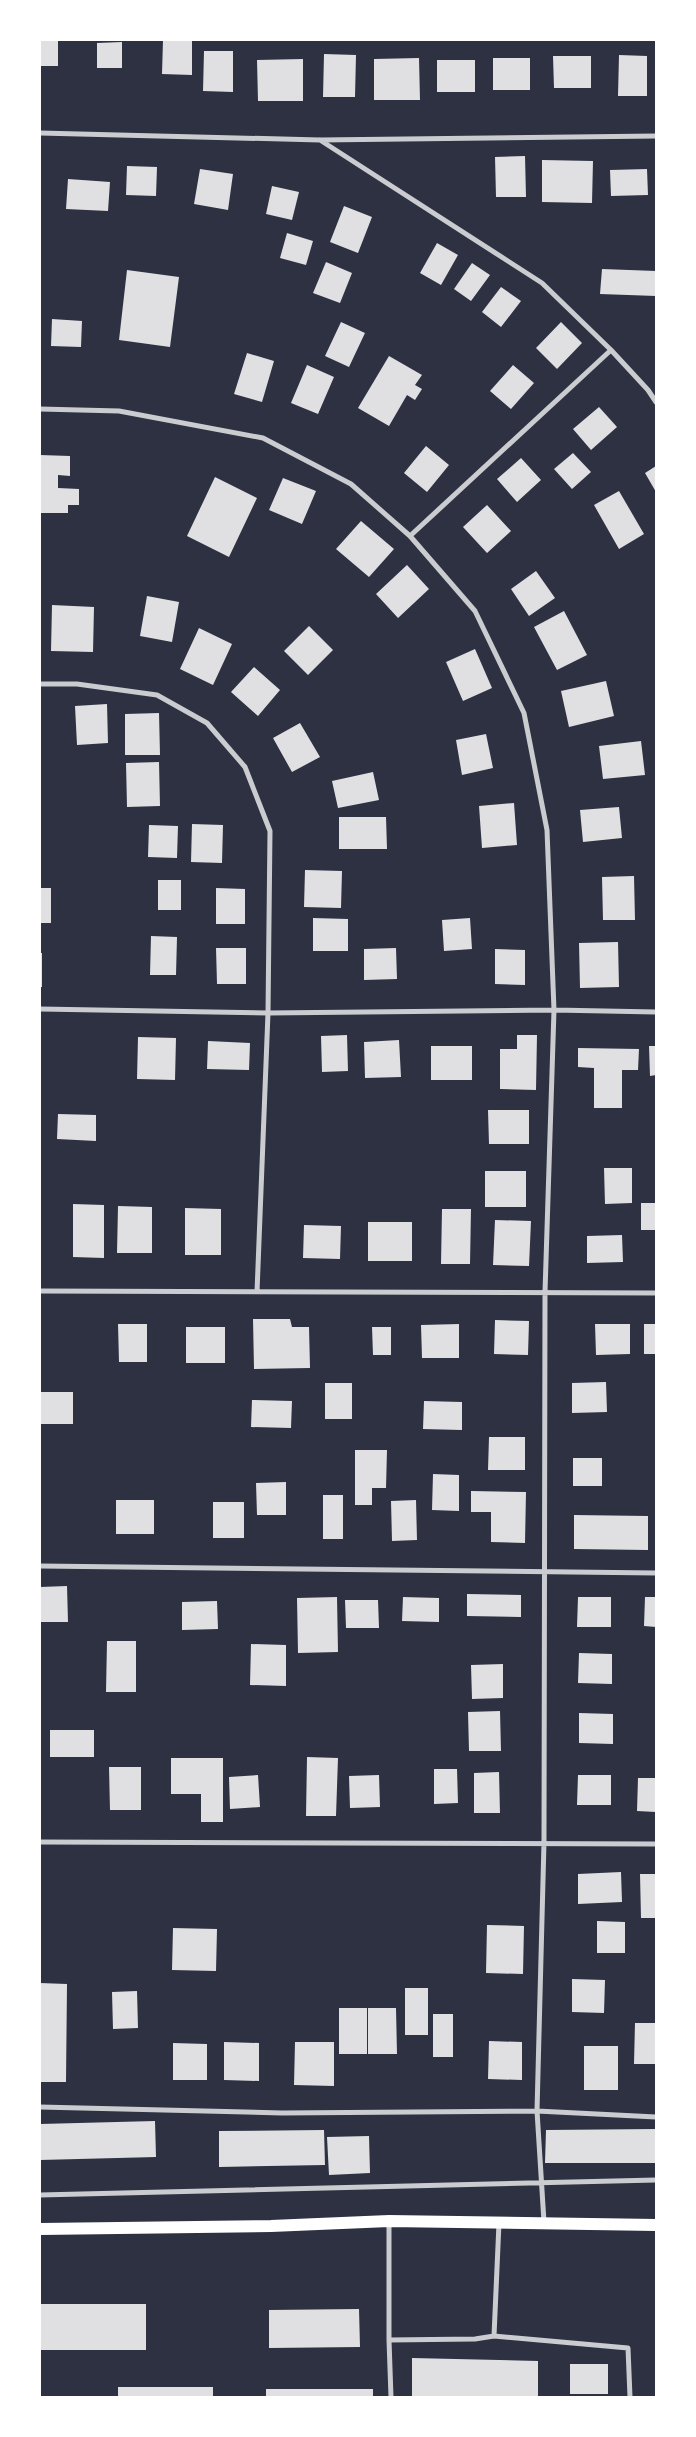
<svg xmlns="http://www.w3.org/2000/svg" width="696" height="2437" viewBox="0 0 696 2437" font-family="'IBM Plex Sans',sans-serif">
<rect width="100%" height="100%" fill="#2d3142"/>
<path fill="#e0e0e3" d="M58 40V66H40V41Z
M163 40H192V75L162 74Z
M122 42V68H97V43Z
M204 51H233V92L203 91Z
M324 54 356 55 355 97H323Z
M619 55 647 56V96H618Z
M553 56H591V88H554Z
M419 58 420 100H374V59Z
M493 58H530V90H493Z
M303 59V101H258L257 60Z
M437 60H475V92H437Z
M525 156 526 197H496L495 157Z
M542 160 593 161 592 203 542 202Z
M127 166 157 167 156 196 126 195Z
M200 169 233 174 228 210 194 204Z
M647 169 648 195 611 196 610 170Z
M68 179 110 182 108 211 66 209Z
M272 186 299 192 292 220 266 214Z
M344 206 372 217 358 253 330 242Z
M287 233 313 241 306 265 280 258Z
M437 243 458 255 441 285 420 273Z
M326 262 352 273 340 303 313 293Z
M472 263 490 275 471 301 454 289Z
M602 269 656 271V296L600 294Z
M127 270 179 277 170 347 119 340Z
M501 287 521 301 501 327 482 312Z
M52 319 82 321 81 347 51 346Z
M341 322 365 333 349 367 325 356Z
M561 322 582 343 557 369 536 348Z
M247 353 274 361 262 402 234 394Z
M389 356 422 375 415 385 422 389 415 400 407 395 389 426 358 408Z
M307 365 334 377 318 414 291 403Z
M513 365 534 383 511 409 490 391Z
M599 407 617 427 591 450 573 429Z
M426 446 449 465 427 492 404 473Z
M573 453 591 472 572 489 554 469Z
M40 455 70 456V476L58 475V488L79 489V505H68V513H40Z
M521 458 541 480 517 502 497 479Z
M656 466V492L645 473Z
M215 477 257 498 229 557 187 536Z
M283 478 316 491 302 524 269 510Z
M619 491 644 534 619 549 594 505Z
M487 505 511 531 487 553 463 527Z
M361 521 394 549 369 577 336 549Z
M407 565 429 589 398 618 376 594Z
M536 571 555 598 529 616 511 589Z
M147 596 179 602 172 642 140 636Z
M52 605 94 607 93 652 51 651Z
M564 611 587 655 557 670 534 627Z
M309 626 333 650 308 675 284 651Z
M199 628 232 644 213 685 180 669Z
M475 649 492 688 463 701 446 662Z
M254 667 280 690 258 716 231 692Z
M606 681 614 716 569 727 561 691Z
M107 704 108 743 77 745 75 706Z
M159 713 160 755H125V714Z
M300 723 320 757 292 772 273 738Z
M486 734 493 768 462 775 456 740Z
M641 741 645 775 603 779 599 746Z
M159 762 160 806 127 807 126 763Z
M373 772 379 800 338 808 332 781Z
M514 803 517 845 482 848 479 806Z
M619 807 622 838 583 842 580 810Z
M339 817H386L387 849H339Z
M192 824 223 825 222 863 191 862Z
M149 825 178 826 177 858 148 857Z
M305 870 342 871 341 908 304 907Z
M634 876 635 920H603L602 877Z
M158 880H181V910H158Z
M40 888H51V923H40Z
M216 888 245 889V924H216Z
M313 918 348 919V951H313Z
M470 918 472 949 444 951 442 920Z
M151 936 177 937 176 975H150Z
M618 942 619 987 580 988 579 943Z
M216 948H246V984H217Z
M396 948 397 979 364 980V949Z
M495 949 525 950V985L495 984Z
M40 953H42V987H40Z
M347 1035 348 1071 322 1072 321 1036Z
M517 1035H537L536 1090 500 1089V1049H517Z
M138 1037 176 1038 175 1080 137 1079Z
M399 1040 401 1077 365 1078 364 1042Z
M208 1041 250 1043 249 1070 207 1069Z
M431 1046H472V1080H431Z
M649 1046H656V1075L650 1076Z
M578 1048 639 1049 638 1070H622V1108H594V1068L578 1067Z
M488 1110H529V1144H489Z
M58 1114 96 1115V1141L57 1139Z
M604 1168H632V1203L605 1204Z
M485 1171H526V1207H485Z
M641 1203H656V1230H641Z
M73 1204 104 1205V1258L73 1257Z
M118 1206 152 1207V1253H117Z
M185 1208 221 1209V1255H185Z
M442 1209H471L470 1264H441Z
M495 1220 531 1221 529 1266 493 1265Z
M368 1222H412V1261H368Z
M304 1225 341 1226 340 1259 303 1258Z
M622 1235 623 1262 587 1263V1236Z
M253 1319H290L292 1327H309L310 1368 254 1369Z
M495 1320 529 1321 528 1355 494 1354Z
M118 1324H147V1362H119Z
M459 1324V1358H422L421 1325Z
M595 1324H630V1354L596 1355Z
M644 1324H656V1354H644Z
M186 1327H225V1363H186Z
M372 1327H391V1355H373Z
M606 1382 607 1412 572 1413V1383Z
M325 1383H352V1419H325Z
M41 1392H73V1424H41Z
M252 1400 292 1401 291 1428 251 1427Z
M424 1401 462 1402V1430L423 1429Z
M489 1437H525V1470H488Z
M355 1450H387L386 1488H372V1505H355Z
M573 1458H602V1486H573Z
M433 1474 459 1475V1511L432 1510Z
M286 1482V1515H257L256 1483Z
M471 1491 526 1492 525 1543 491 1542V1512H471Z
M323 1495H343V1539H323Z
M116 1500H154V1534H116Z
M416 1500 417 1540 392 1541 391 1501Z
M213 1502H244V1538H213Z
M574 1515 648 1516V1550L574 1549Z
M67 1586 68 1622H40V1587Z
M467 1594 521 1595V1617L467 1616Z
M337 1597 338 1652 298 1653 297 1598Z
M403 1597 439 1598V1622L402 1621Z
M578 1597H611V1627H577Z
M645 1597H656V1627L644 1626Z
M345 1600H378L379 1628H346Z
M217 1601 218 1629 182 1630V1602Z
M107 1641H136V1692H106Z
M251 1644 286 1645V1686L250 1685Z
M579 1653 612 1654V1684L578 1683Z
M503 1664V1698L472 1699 471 1665Z
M500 1711 501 1751H469L468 1712Z
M579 1713 613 1714V1744L579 1743Z
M50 1730H94V1757H50Z
M307 1757 338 1758 336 1816H306Z
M171 1758H223V1822H201V1794H171Z
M109 1767H141V1810H110Z
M434 1769H457L458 1803 434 1804Z
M499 1772 500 1813H474V1773Z
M258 1775 260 1807 230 1809 229 1777Z
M379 1775 380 1807 350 1808 349 1776Z
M578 1775H611V1805H577Z
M638 1778H656V1812L637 1811Z
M621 1872 622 1902 578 1904V1874Z
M640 1874H656V1918H641Z
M597 1921 625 1922V1953H597Z
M487 1925 524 1926 523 1974 486 1973Z
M173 1928 217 1929 216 1971 172 1970Z
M572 1979 605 1980 604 2013 572 2012Z
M40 1983 67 1984 66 2082H40Z
M405 1988H428V2035H405Z
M137 1991 138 2028 113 2029 112 1992Z
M339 2008H367V2054H339Z
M368 2008H396L397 2054H368Z
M433 2014H453V2057H433Z
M635 2023H656V2064H634Z
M489 2041 522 2042V2080L488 2079Z
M224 2042 259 2043V2081L224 2080Z
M295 2042H334V2086L294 2085Z
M173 2043 207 2044V2080H173Z
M584 2046H618V2090H584Z
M155 2121 156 2157 40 2160V2124Z
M656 2129V2163H545L546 2130Z
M324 2130 325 2165 219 2167V2131Z
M369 2136 370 2173 329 2175 327 2137Z
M40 2304H146V2350H40Z
M359 2309 360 2347 269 2348V2310Z
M412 2358 538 2361V2397H412Z
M570 2364H608V2394H570Z
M118 2387H213V2397H118Z
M266 2389H373V2397H266Z"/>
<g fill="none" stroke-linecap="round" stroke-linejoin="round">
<path stroke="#caccd0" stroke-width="5" d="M40 133 320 140 656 136
M320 140 542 283 611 350 648 390 656 402
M40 409 119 411 263 438 351 484 410 536 475 611 524 713 547 830 554 1010 545 1292 544 1842 537 2111 282 2113 40 2107
M410 536 611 350
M40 684H77L157 695 207 723 245 767 270 831 268 1013 257 1292
M40 1009 268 1013 554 1010 656 1012
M40 1291 656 1293
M40 1566 656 1573
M40 1842 656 1844
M40 2195 656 2180
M389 2221V2340
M544 2222 537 2111 656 2117
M494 2336 628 2348 630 2397
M391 2397 389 2340 475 2339 494 2336 499 2223"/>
<path stroke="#fff" stroke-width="12" d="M40 2229 271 2226 389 2221 656 2225"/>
</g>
<rect width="696" height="2437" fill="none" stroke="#ffffff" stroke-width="82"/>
</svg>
